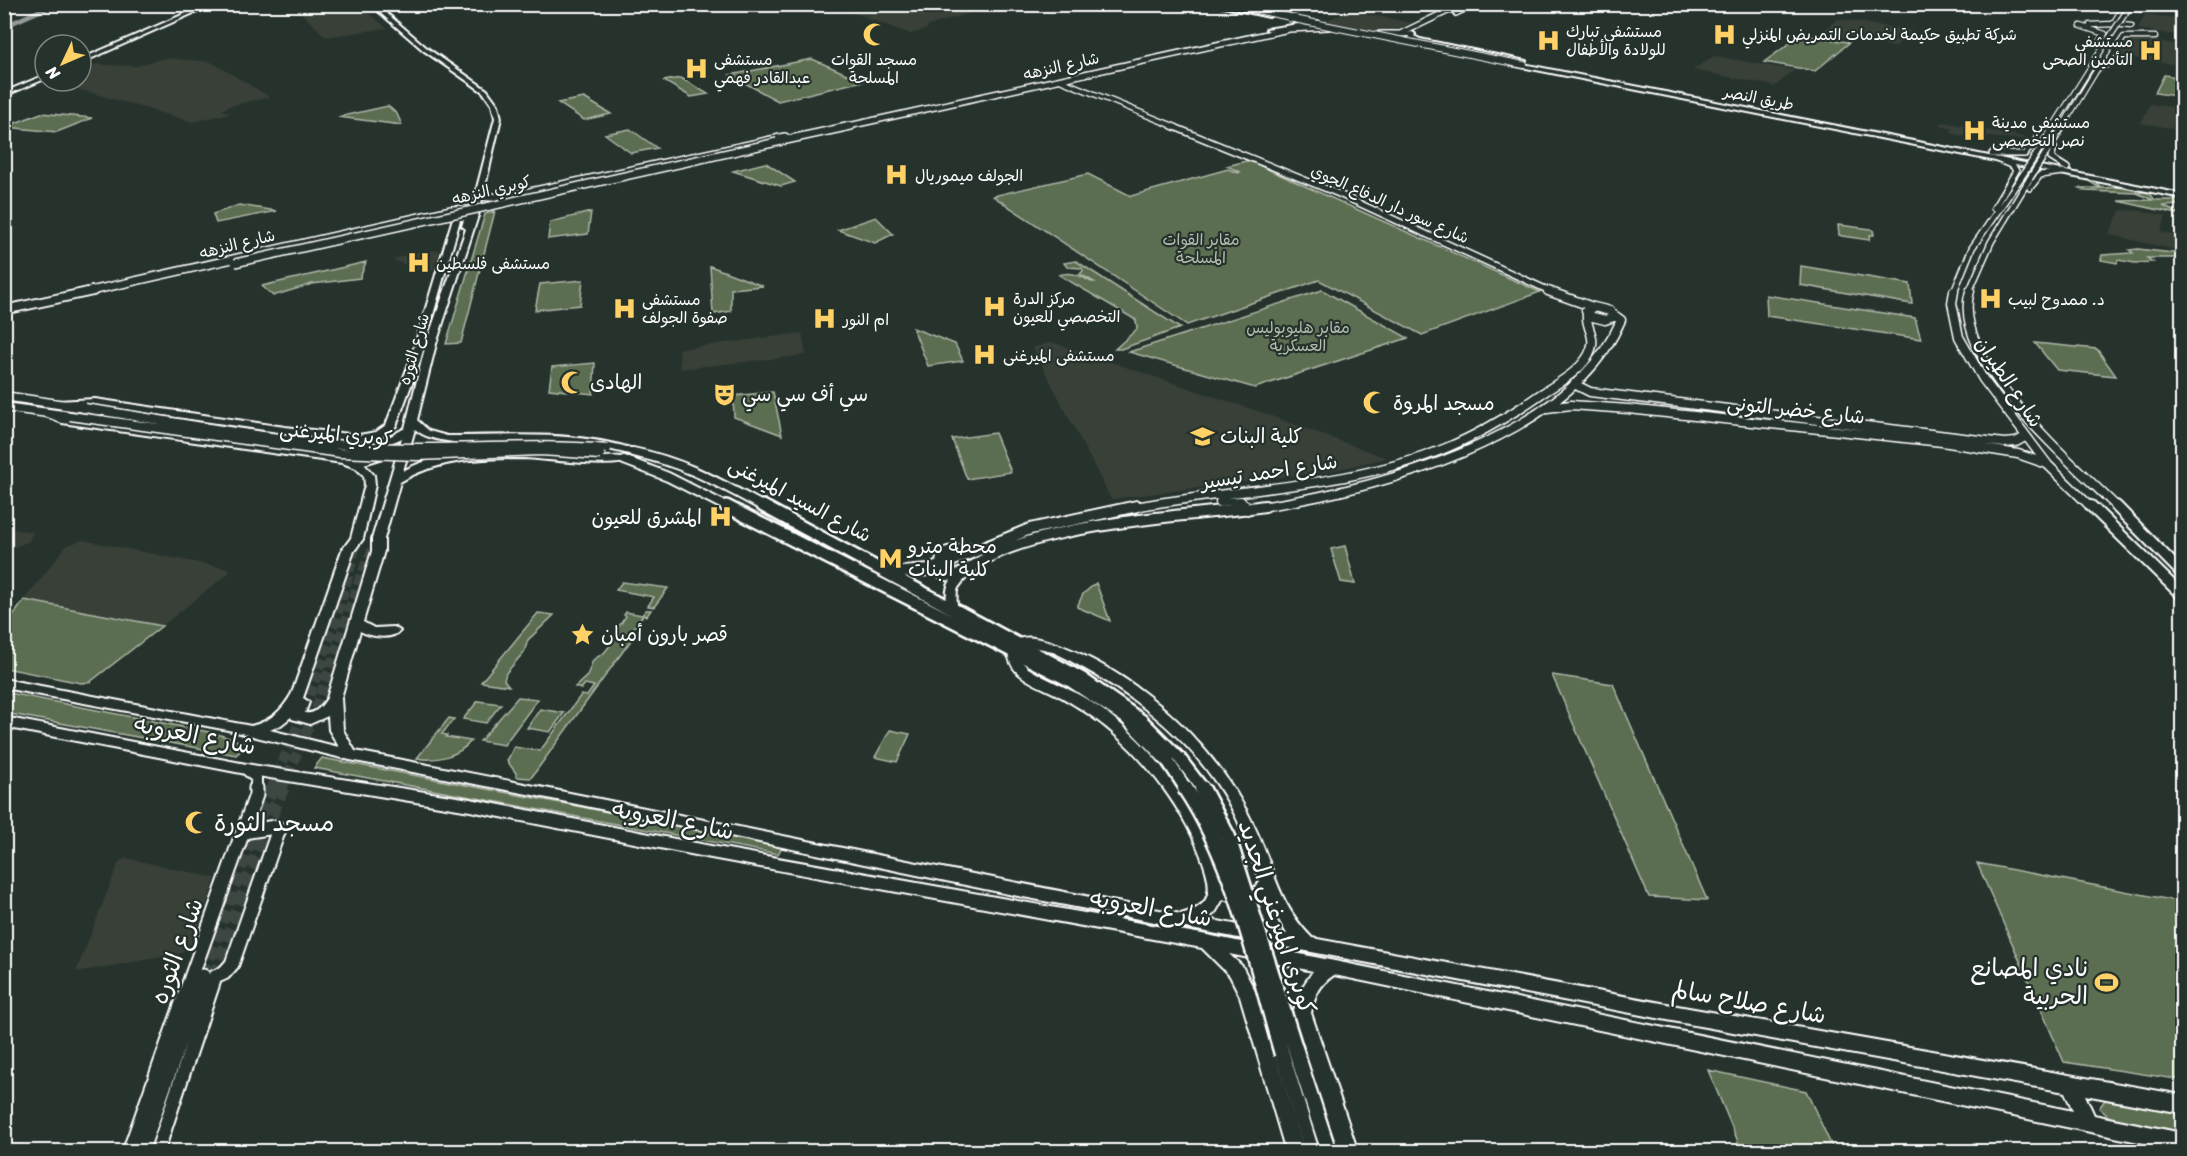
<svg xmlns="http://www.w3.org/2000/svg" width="2187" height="1156" viewBox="0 0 2187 1156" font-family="Sriracha,'Playpen Sans Arabic',sans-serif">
<rect width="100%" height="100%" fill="#26332d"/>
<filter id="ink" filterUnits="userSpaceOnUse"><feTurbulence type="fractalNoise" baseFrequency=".0167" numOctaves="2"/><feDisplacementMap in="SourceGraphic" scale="12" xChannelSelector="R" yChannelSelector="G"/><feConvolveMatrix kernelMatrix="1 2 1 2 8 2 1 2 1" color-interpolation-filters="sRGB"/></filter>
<g filter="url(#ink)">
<path fill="#394037" d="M305 4 358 5 387 28 326 37 294 6Z
M829 5H993L973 9 975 11 973 12 928 26 927 29 911 34 864 17 870 15 863 16Z
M1349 11 1413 23 1386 33 1324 21Z
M2145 14 2182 19V36L2138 29Z
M1838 19 1912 31 1895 47 1819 34Z
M2130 38 2182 45V66L2116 55Z
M1714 56 1794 70 1775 86 1693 70Z
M165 58 211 62 270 97 229 106 222 110 230 113 193 122 50 81H81V65L83 64 136 66Z
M2150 104 2182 108V130L2141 123Z
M1943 122 2023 137 2028 139 1998 138 1969 133 1973 137H1968L1950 133 1953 129 1940 126Z
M2121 210 2142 211 2166 216 2161 232 2182 237 2181 251 2111 235 2109 233Z
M440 250 433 270 423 272 393 260 411 253Z
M802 333 806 355 680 369 679 349Z
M1051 342 1263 413 1387 458 1330 471 1111 499 1033 348Z
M5 528 33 532 29 541 5 551Z
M83 540 229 569 230 572 162 626 24 600 67 545Z
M126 858 216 878 191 946 179 954 76 972 119 862Z"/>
<path fill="#5c6e51" stroke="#aeb6a8" stroke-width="1.5" d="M1801 35 1847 42 1849 43 1815 71 1764 62Z
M812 59 863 81 778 101 730 75Z
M2164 75 2182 78V97L2155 93Z
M681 78 708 94 691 97 664 81Z
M584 98 611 114 584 120 558 103Z
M388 106 397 114 402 125 338 117Z
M41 113 92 118 57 132 5 127Z
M630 129 657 148 631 153 605 134Z
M1250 160 1265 168 1540 292 1422 335 1319 280 1187 325 993 196 1088 174 1131 196 1228 169 1238 173 1240 172 1227 166Z
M765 163H766L795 182 781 186 733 171Z
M2087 180H2093L2102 188 2124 187 2136 189 2137 193 2148 191 2155 200H2182V205L2163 206 2182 215 2118 201 2153 200 2137 193 2085 191 2080 188H2100Z
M239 205 277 211 216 223 213 214Z
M495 211 461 343 446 344 485 214Z
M591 212 588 234 548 239 550 222Z
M876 217 893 234 875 243 838 230Z
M1838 225 1871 229 1873 230 1874 235H1870L1869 240 1842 236 1839 235Z
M2138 249 2181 254 2182 258H2147L2153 262 2135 263 2118 260 2117 263 2101 260 2102 255 2133 253 2129 250Z
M1076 261 1180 328 1121 349H1115L1137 329 1136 320 1059 275C1070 271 1083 276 1091 282H1094L1080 274 1083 271 1082 268 1067 267 1064 263Z
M366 262 360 278 312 284 273 296 262 286Z
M710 266 763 286 731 289V311L713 314Z
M1801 266 1910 284 1912 304 1800 285Z
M583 280 580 305 535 310 540 284Z
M1322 290 1408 338 1255 388 1129 352Z
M1766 295 1915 318 1921 339 1767 316Z
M913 328 955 344 963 361 928 366Z
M2035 343 2097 349 2116 376 2057 370Z
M595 363 593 394 549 389 552 367Z
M773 392 782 435 734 417 733 396Z
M995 433 1011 472 967 479 952 439Z
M1345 546 1355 584 1341 582 1331 549Z
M622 582 668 588 654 607 648 606 654 597 616 590Z
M1096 583 1110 621 1077 607 1083 594Z
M24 600 162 626 90 682 81 683 5 668V628Z
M646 610H651L647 616 643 615 632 630 637 632 531 778 516 777V773L507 761 514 747 540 751 581 695 587 696 594 686 585 684 581 689 575 687 587 676 593 660 604 653 616 638 619 626 626 616 624 615 626 612 642 615Z
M538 613 554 615 528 640 524 652 506 673 504 680 509 686 481 682Z
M1552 675 1613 684 1707 900 1649 897Z
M4 692 214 733 248 744 236 755 5 713Z
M518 697 538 699 504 745 480 741Z
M478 701 501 704 486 723 463 719Z
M540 709 564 713 550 732 527 728Z
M449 718 454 719 442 734 447 735 446 737 471 741C459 756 435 762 417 758Z
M890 730 910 734 897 762 875 757Z
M322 758 783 845 778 854 314 768Z
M1977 863 2182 902V1080L2064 1062Z
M1708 1070 1806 1091 1834 1151H1742Z
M2105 1100 2182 1113V1136L2113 1120 2099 1108Z"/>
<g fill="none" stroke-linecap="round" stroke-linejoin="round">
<path fill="#929996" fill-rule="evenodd" d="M49 4H61L4 29V24Z"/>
<path stroke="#3c4742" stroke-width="10" stroke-dasharray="10 4.5" stroke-linecap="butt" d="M271 789C306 708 338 626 357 539
M282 789 316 709 360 578 376 541"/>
<path stroke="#3c4742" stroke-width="13" stroke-dasharray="13 6" stroke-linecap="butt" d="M203 976 250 839 272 788
M215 977 262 838 283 788"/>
<defs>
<path id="secondary-far4" d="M2124 6 2141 9
M2113 24 2131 26
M2090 25 2113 24 2125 4
M2081 26 2105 34 2099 44
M2096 70 2106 65 2124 37H2155
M1060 80 1176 127
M2053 127 2109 38
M2062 127 2099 66"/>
<path id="secondary-far3" d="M1172 126 1339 194 1552 292
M2054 148 2051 158 2067 168
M1992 154H2025L2048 126
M2036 155 2054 126
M2044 156 2063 126
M2030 188 2040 175 2063 172
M1994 208 2016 171 2013 166 1999 160
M1954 292 1972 248 2022 176
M1969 292 1991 242 2030 178"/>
<path id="secondary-far2" d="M1548 291 1593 307
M1954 291 1952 303 1959 337 1983 379 2048 465 2092 508
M1970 291C1949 360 2073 463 2118 508
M1594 307 1610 311 1614 317 1605 320 1589 316 1586 311Z
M1574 384 1590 392 2004 443 2016 442 2025 437
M4 396 85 408
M4 407 70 416
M1547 408 1571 405 1628 409 1942 442 2018 454 2047 464
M1220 502 1241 501 1246 508
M1129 508C1234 488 1346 489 1446 448 1480 434 1511 415 1541 394 1558 383 1585 369 1591 349 1596 336 1585 326 1587 314
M1255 508C1372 490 1570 441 1621 320L1614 315"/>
<path id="secondary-far1" d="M1245 506 1247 509
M2091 506 2182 595
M2116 506 2182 573
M888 573 929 570 1030 529 1137 506
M963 573C955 575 947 578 940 571L942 556 948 552 970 549
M952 607C952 600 950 591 954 585 995 522 1194 517 1265 506
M246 769 256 778V789"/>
<path id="secondary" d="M129 1152 256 795V788
M141 1152 203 976
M157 1152 215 977 224 973 232 964 279 829 275 827 243 832"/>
<path id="primary-far4" d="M1456 13 1475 4
M1380 34H1400L1462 4
M844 127 1289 29 1329 27"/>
<path id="primary-far3" d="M777 142 851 126
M479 196 502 198 785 137
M86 292 451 210 469 209 475 213"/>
<path id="primary-far2" d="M4 310 93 291
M633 452C686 463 719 483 766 508
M624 460 668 477 729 508"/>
<path id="primary-far1" d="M726 506 1069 680 1126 718 1169 763
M763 506 1081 678 1141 720 1180 759"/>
<path id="primary" d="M1296 1051 1329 1152
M1282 1054 1312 1152"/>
<path id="trunk" d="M207 4H214L81 63V59Z
M370 4H376L427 48 487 90 498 105 501 118 478 216 436 344 417 420 429 431 447 436C511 436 576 430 637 450L638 452 633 455C612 450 592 444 570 442 534 439 440 453 415 429L403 471C451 443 545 453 598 457 608 458 622 454 629 460 618 469 544 459 525 458 482 458 438 459 400 482L384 539V551L363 622 374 628 394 627 400 631C391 640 371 637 360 631L341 698 343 730 355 751C631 803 905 863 1181 914 1207 907 1213 896 1206 871 1192 822 1152 766 1113 733 1097 719 1079 707 1061 697 1047 689 1028 683 1017 672 1011 666 1009 660 1008 652L1014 648 1019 649 1023 663 1028 668C1047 680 1069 688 1088 700 1137 731 1172 774 1200 825 1208 838 1215 852 1220 866 1222 871 1222 879 1225 883 1233 897 1252 893 1260 882 1252 860 1246 838 1236 817 1203 749 1141 699 1076 664 1064 657 1052 650 1038 648 1030 647 1019 650 1013 643 1023 631 1052 642 1065 647 1146 680 1220 750 1256 830 1276 873 1277 902 1312 938L1683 1007 2182 1095V1113L2085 1095 2094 1115 2182 1133V1151L1334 975C1319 985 1315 996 1311 1013L1358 1152H1339L1293 1013 1301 989 1313 971 1229 954 1242 966 1257 995 1305 1152H1286L1240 996 1230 976 1202 948 711 858 470 811 246 774 4 727V717L246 764 470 799 711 846 1207 935 2073 1111 2065 1092 1683 1023 1018 896 533 795 350 760 228 730 4 688V679L251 726C271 721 282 711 292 693L342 550 351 538 365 485 364 476 356 468 342 463 62 423 43 415 42 413 47 410 64 417 344 457C363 462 374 454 392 449L396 450 397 452 396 454 364 464 374 475 375 485 363 539 354 551 303 698 309 702 305 713C315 715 322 706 327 698L372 551V539L402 438C392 443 383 446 371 444L369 440 359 441 285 433 95 405 57 407 52 404 57 401 95 399 285 427 359 435 376 432 386 425 410 361 453 218 457 216 470 215 495 118 492 105 483 92 423 50ZM460 220H464L462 226 466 229 426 344 405 428 387 438 379 439 396 426 420 361ZM328 716 329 730 339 747 270 730 281 725 291 717 292 719 310 724ZM1266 897 1287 934 1207 919 1215 913 1223 899C1238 905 1252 907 1266 897Z
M1210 4H1222L1272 15 1269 17Z
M1318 21 1316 24 1269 31 1266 29Z
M1412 32 1415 34 1414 36 1420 39 1526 61 1523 63 1418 42 1409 38V36L1380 38 1377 36Z
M1513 62 2182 194V198L1511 65Z
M45 75V79L4 96V92Z"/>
</defs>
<use href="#secondary-far4" stroke="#fff" stroke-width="7"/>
<use href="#secondary-far3" stroke="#fff" stroke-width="8"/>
<use href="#secondary-far2" stroke="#fff" stroke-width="11"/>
<use href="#secondary-far1" stroke="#fff" stroke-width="14"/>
<use href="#secondary" stroke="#fff" stroke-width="17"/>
<use href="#primary-far4" stroke="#fff" stroke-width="8"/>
<use href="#primary-far3" stroke="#fff" stroke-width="10"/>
<use href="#primary-far2" stroke="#fff" stroke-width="12"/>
<use href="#primary-far1" stroke="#fff" stroke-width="16"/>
<use href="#primary" stroke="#fff" stroke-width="19"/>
<use href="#trunk" stroke="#fff" stroke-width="4"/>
<use href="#secondary-far4" stroke="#26332d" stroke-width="4.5"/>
<use href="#secondary-far3" stroke="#26332d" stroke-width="5"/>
<use href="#secondary-far2" stroke="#26332d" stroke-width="8"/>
<use href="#secondary-far1" stroke="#26332d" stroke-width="10"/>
<use href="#secondary" stroke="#26332d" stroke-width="13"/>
<use href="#primary-far4" stroke="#26332d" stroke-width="5"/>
<use href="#primary-far3" stroke="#26332d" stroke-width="7"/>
<use href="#primary-far2" stroke="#26332d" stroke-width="8"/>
<use href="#primary-far1" stroke="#26332d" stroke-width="11"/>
<use href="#primary" stroke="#26332d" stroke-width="14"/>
<use href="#trunk" fill="#26332d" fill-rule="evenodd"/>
<defs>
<path id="secondary-bridge-far2" d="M2109 38 2130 6"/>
<path id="secondary-bridge-far1" d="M2022 176 2036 155
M2030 178 2044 156"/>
<path id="secondary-bridge" d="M85 408C181 423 277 442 374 447 452 451 529 442 607 449
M70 416 340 453 417 456 541 451 600 455"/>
<path id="primary-bridge-far2" d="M235 263 777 142"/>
<path id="primary-bridge-far1" d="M1180 759 1203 789
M1169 763 1186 789"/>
<path id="primary-bridge" d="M1185 788C1237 866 1256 965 1282 1054
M1202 788 1228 837 1296 1051"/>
<path id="trunk-bridge" d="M1228 4 1295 18
M1289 18 1524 65"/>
</defs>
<use href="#secondary-bridge-far2" stroke="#fff" stroke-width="7" stroke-linecap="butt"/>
<use href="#secondary-bridge-far1" stroke="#fff" stroke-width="8" stroke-linecap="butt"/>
<use href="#secondary-bridge" stroke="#fff" stroke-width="11" stroke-linecap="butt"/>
<use href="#primary-bridge-far2" stroke="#fff" stroke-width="10" stroke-linecap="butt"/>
<use href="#primary-bridge-far1" stroke="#fff" stroke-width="16" stroke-linecap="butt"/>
<use href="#primary-bridge" stroke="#fff" stroke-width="19" stroke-linecap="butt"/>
<use href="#trunk-bridge" stroke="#fff" stroke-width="8" stroke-linecap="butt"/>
<use href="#secondary-bridge-far2" stroke="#26332d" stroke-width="4.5"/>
<use href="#secondary-bridge-far1" stroke="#26332d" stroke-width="5"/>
<use href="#secondary-bridge" stroke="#26332d" stroke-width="8"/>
<use href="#primary-bridge-far2" stroke="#26332d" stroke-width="7"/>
<use href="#primary-bridge-far1" stroke="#26332d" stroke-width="11"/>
<use href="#primary-bridge" stroke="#26332d" stroke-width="14"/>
<use href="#trunk-bridge" stroke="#26332d" stroke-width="6"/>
</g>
</g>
<defs>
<symbol id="mosque-bare" viewBox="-9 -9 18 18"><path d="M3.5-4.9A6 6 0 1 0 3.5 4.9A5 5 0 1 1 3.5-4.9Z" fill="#ffd166" stroke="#26332d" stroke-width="2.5" paint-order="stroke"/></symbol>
<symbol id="hospital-bare" viewBox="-9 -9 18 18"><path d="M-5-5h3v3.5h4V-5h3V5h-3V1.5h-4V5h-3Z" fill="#ffd166" stroke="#26332d" stroke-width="2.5" paint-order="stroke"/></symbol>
<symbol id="theatre-bare" viewBox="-9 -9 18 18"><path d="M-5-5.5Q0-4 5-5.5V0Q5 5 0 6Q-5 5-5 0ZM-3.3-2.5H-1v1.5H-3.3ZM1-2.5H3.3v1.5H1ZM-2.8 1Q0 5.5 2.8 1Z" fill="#ffd166" stroke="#26332d" stroke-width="2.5" paint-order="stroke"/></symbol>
<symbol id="university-bare" viewBox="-9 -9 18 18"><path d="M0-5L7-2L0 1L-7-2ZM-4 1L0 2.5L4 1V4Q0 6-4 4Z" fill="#ffd166" stroke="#26332d" stroke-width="2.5" paint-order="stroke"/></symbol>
<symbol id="metro-bare" viewBox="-9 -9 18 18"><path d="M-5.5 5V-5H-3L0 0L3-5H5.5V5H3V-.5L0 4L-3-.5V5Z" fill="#ffd166" stroke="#26332d" stroke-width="2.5" paint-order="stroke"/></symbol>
<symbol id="sight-bare" viewBox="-9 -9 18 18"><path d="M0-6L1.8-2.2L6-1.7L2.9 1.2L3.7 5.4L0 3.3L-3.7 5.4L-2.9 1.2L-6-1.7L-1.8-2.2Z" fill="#ffd166" stroke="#26332d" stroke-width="2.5" paint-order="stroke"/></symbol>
<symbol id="stadium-bare" viewBox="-9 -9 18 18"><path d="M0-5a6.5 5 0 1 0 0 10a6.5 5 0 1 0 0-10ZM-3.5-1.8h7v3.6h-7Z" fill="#ffd166" stroke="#26332d" stroke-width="2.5" paint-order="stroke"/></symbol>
</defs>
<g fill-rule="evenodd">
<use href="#mosque-bare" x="858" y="18" width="33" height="33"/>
<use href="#hospital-bare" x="1708" y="18" width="33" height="33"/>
<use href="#hospital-bare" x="1532" y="24" width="33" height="33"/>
<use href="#hospital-bare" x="2134" y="34" width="33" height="33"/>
<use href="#hospital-bare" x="680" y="52" width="33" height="33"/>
<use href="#hospital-bare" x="1958" y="114" width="33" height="33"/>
<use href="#hospital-bare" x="880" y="158" width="33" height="33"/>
<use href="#hospital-bare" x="402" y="246" width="33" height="33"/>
<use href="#hospital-bare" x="1974" y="282" width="33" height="33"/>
<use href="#hospital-bare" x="978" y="290" width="33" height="33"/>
<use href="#hospital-bare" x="608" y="292" width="33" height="33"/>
<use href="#hospital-bare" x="808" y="302" width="33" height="33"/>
<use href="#hospital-bare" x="968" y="338" width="33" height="33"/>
<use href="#mosque-bare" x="556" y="366" width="33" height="33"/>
<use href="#theatre-bare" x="708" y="378" width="33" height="33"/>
<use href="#mosque-bare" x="1358" y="386" width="33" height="33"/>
<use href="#university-bare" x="1186" y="420" width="33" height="33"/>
<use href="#hospital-bare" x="704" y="500" width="33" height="33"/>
<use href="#metro-bare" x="874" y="542" width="33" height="33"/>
<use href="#sight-bare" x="566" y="618" width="33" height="33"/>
<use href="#mosque-bare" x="180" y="806" width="33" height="33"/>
<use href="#stadium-bare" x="2090" y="966" width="33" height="33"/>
</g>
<g text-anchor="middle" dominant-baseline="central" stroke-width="4.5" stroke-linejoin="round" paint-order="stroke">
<g font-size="16" fill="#fff" stroke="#26332d" text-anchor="start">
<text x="1566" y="31">مستشفى تبارك<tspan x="1566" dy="18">للولادة والأطفال</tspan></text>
<text x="1742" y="34">شركة تطبيق حكيمة لخدمات التمريض المنزلي</text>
<text x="2133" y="41" text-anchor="end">مستشفى<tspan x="2133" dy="18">التأمين الصحى</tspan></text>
<text x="714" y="59">مستشفى<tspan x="714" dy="18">عبدالقادر فهمي</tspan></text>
<text x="874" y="59" text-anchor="middle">مسجد القوات<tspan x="874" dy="18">المسلحة</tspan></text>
<text x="1992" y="122">مستشفى مدينة<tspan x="1992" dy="18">نصر التخصصى</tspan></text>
<text x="915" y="175">الجولف ميموريال</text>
<text x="436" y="263">مستشفى فلسطين</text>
<text x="1013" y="298">مركز الدرة<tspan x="1013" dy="18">التخصصي للعيون</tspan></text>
<text x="642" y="299">مستشفى<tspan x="642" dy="18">صفوة الجولف</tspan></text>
<text x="2008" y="299">د. ممدوح لبيب</text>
<text x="843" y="319">ام النور</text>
<text x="1003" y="355">مستشفى الميرغنى</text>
</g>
<g font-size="16" fill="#fff" stroke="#26332d">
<text transform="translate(1061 66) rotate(-13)">شارع النزهه</text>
<text transform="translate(1759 98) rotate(11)">طريق النصر</text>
<text transform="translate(491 190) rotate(-13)">كوبري النزهه</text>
<text transform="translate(1390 204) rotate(24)">شارع سور دار الدفاع الجوي</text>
<text transform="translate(237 244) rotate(-14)">شارع النزهه</text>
<text transform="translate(414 349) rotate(-74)">شارع الثوره</text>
</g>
<g font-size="16" fill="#b6beb1" stroke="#26332d">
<text x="1201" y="239">مقابر القوات<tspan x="1201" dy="18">المسلحة</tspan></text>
<text x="1298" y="327">مقابر هليوبوليس<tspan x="1298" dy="18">العسكرية</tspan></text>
</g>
<g font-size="20" fill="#fff" stroke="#26332d" text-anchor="start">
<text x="590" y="382">الهادى</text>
<text x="742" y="394">سي أف سي سي</text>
<text x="1393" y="403">مسجد المروة</text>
<text x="1220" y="436">كلية البنات</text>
<text x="702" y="517" text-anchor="end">المشرق للعيون</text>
<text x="908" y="546">محطة مترو<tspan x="908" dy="23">كلية البنات</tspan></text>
<text x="601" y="634">قصر بارون أمبان</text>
</g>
<g font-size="20" fill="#fff" stroke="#26332d">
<text transform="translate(2009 382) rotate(56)">شارع الطيران</text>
<text transform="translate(1796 410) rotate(6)">شارع خضر التونى</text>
<text transform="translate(336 434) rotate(5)">كوبري الميرغنى</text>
<text transform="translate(1269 472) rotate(-9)">شارع احمد تيسير</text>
<text transform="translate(800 500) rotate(28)">شارع السيد الميرغنى</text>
</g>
<g font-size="24" fill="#fff" stroke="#26332d">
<text transform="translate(195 735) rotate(11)">شارع العروبه</text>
<text transform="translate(673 820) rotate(11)">شارع العروبه</text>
<text transform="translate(1151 908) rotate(10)">شارع العروبه</text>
<text transform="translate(1277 917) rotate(72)">كوبرى الميرغني الجديد</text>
<text transform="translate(177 951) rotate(-70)">شارع الثوره</text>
<text transform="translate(1749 1002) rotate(10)">شارع صلاح سالم</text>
</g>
<g font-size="24" fill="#fff" stroke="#26332d" text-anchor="start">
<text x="214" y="823">مسجد الثورة</text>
<text x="2088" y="968" text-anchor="end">نادي المصانع<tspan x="2088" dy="28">الحربية</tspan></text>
</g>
</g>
<rect width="2187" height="1156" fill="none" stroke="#26332d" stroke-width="24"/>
<rect x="12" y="12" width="2163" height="1132" fill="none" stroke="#fff" stroke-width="2" filter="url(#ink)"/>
<g transform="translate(63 63) rotate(226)"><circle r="28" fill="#26332d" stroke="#7d8581" stroke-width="1.5"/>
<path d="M0-4.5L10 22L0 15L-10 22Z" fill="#ffd166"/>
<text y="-9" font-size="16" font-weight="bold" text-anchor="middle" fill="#ffffff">N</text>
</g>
</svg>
